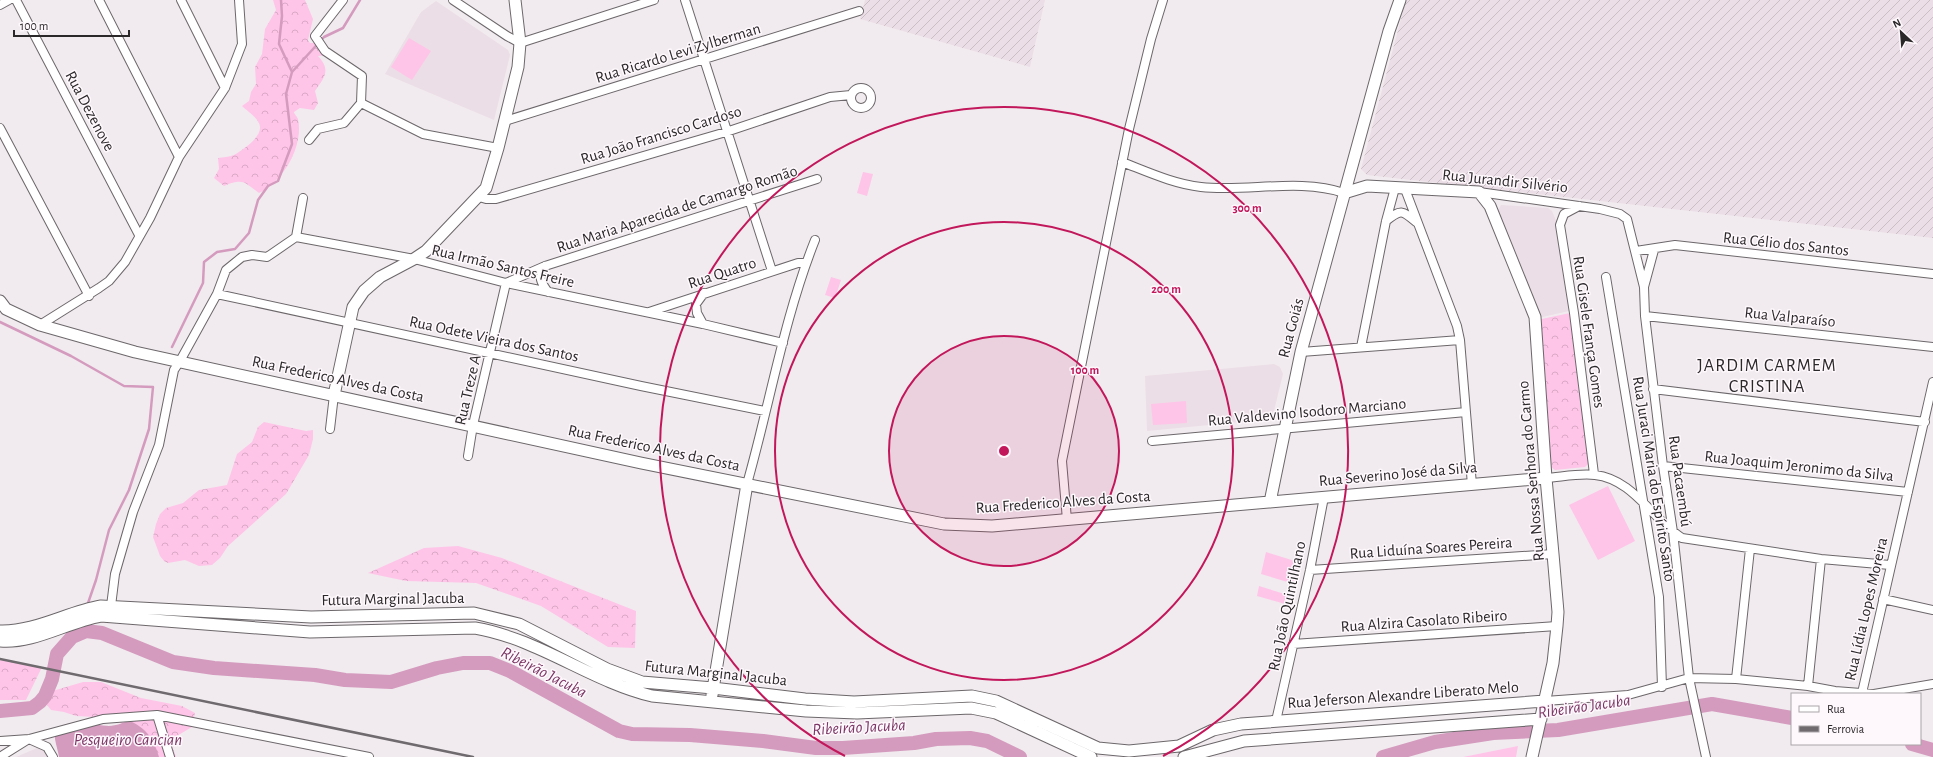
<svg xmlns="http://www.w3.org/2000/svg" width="1933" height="757" viewBox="0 0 1933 757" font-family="'Alegreya Sans',sans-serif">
<defs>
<pattern id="industrial-furrows" width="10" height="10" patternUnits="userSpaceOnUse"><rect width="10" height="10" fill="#ecdee6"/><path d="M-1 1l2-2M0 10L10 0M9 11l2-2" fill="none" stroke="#cbbec5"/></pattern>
<pattern id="forest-crowns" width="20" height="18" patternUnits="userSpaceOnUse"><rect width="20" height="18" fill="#fec5e8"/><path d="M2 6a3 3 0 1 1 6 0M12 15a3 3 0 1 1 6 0" fill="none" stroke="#daa9c7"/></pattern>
</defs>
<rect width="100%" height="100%" fill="#f1ebef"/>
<path fill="#ecdee6" d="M436 1 508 50 510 55 494 120 385 74 421 12Z
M1501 205 1548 208 1552 211 1557 223 1569 311 1538 318 1497 212Z
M1274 364 1280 367 1283 374 1272 419 1147 431 1145 376Z
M37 748 45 752 47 757H16Z"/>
<path fill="url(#industrial-furrows)" d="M865 0H1045L1030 67 860 19Z
M1406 0H1933V238L1367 175 1361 169Z"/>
<path fill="#fec5e8" d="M409 38 431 51 412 80 391 67Z
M863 172 873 174 867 196 857 193Z
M831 277 841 280 835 298 825 295Z
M1186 401 1187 423 1153 425 1151 404Z
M1608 486 1635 541 1598 560 1569 505Z
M1266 552 1298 562 1294 584 1261 574Z
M1259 586 1291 596 1289 605 1257 596Z
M1518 746 1516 757H1463Z"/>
<path fill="url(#forest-crowns)" d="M273 0H305L313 19 308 40 310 43H314L318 38 329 55 318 56C331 70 325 77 315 91L318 103 314 110 300 108 294 112C294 114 297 116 298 119 304 146 283 182 259 193 244 182 243 178 224 186L214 178 219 169 218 158C223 157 229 157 234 155 242 150 261 138 260 127 260 119 247 111 242 106L249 101 251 92 256 84 255 67 262 54 265 29 276 10Z
M1570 313 1590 462 1585 467 1555 470 1551 467 1537 320Z
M264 422 306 431 313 430V439L309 455 286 494 228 546 220 558 212 565 199 566 185 560 168 563 164 561 160 556 153 537 156 524 160 514 166 508 183 503 199 490 227 485 237 454 252 442 258 427Z
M458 546 502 558 636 611 635 648 608 647 541 606 476 583 406 581 368 573 424 548Z
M0 660 42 667 26 700H0Z
M83 682H101L141 698 182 706 195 713 192 727 170 740 176 757H146L124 726 115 718 76 716 64 712 51 710 39 695Z"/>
<path fill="#d49bbe" d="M130 721C147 729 154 739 159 757H59C58 751 56 745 55 739 54 714 96 726 109 726 116 726 124 722 130 721Z"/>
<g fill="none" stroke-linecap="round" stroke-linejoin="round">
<path stroke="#d49bbe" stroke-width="2.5" d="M281 0 282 16 279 44 292 72
M0 322 71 356 124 386 153 387 149 429 129 490 109 530 96 580 87 606
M172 347 203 283 204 262 217 252 235 249 249 233 258 200 268 186 278 181 292 144 286 94 292 72 324 37 343 28 360 0
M72 637 79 625"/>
<path stroke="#d49bbe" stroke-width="14" d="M0 711 32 708 40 702 45 696 52 679 57 654 72 637 86 631 102 633 173 662 214 668 315 675 345 680 391 682 437 668 463 663H490L510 671 619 731 632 734 690 735 763 741 816 748H843L914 743 936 739 970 738 987 741 1020 757
M1912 744 1933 750
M1383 757 1435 742 1493 733 1558 730 1712 704 1792 718"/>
<defs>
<path id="street" d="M16 0 139 235
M99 0 179 157
M181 0 225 88
M343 0 315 36 325 51 362 76 361 103
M453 0 507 36 520 43 654 0
M685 0 772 271
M0 5 9 0
M851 98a10 10 0 1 1 20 0a10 10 0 1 1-20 0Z
M361 103 423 134 498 148
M505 121 859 11
M0 128 89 296
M309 140 318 129 344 123 361 103
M1122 162C1148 172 1174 184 1201 187 1247 192 1300 178 1344 193
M1405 189 1457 326 1460 340 1472 485
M1479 192 1600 209 1620 214 1627 219 1644 287 1645 316 1663 466 1673 532 1689 678 1706 757
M479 197 486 199H496L726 132 830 97 851 95
M1579 206 1564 214 1560 225 1574 313 1594 474
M1386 221C1401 209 1402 210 1416 222
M296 237 414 259 506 283 703 324 783 343
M1636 251 1675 245 1933 274
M545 266C538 278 540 281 548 292
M1606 277 1659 597 1662 687
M1644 287 1654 250
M217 294 641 386 765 411
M649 312 798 263H806
M1645 316 1933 347
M703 324 697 313 696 304 704 293
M40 325 99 288 109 281 125 262 150 218 179 157 225 88 242 44 239 0
M1361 347 1386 221 1395 188
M1301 352 1460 340
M1653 389 1925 422
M330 429 334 395
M1152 441 1466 412
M468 456 473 425 506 283 545 266 817 179
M1663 466 1908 492
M1546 478C1561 477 1580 473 1595 475 1633 479 1652 519 1682 538L1821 559 1890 565
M747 484C770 403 784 318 815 240
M1067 520 1062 461 1129 129 1151 39 1163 0
M1310 570 1553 554
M1883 599 1933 610
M111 606 115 574 133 512 159 445 174 370 180 361 217 294 226 270 242 257 252 255 267 257 296 237 303 198
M1293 644 1557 626
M1736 679 1750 549
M1808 686 1821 559
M1862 693 1933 382
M1545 701 1628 695 1689 678 1736 679 1808 686 1835 691 1874 694 1933 684
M157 715 170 757
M1276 721 1310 570 1324 497
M29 739 47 747 53 757
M0 741 29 739 103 719 157 715 369 757
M0 757 27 740"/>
<path id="secondary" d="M1344 193 1367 186 1479 192 1490 206 1535 317 1546 478 1553 554 1558 612 1557 626 1553 663 1532 757
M0 301 6 309 40 325 135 352 641 463 944 524 992 526 1546 478
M334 395 353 307 364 291 380 277 414 259 426 251 486 188 498 148 518 67 520 43 515 0
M1270 502 1301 352 1389 31 1400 0
M0 631C35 632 67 612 101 606L311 617 474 613 519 624 607 669 642 682 713 688 805 699 854 702 972 696 996 701 1098 748 1129 751 1179 746 1213 730 1241 724 1545 701
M0 641C34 644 67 622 101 616L310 632 475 628C539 639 590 681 652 696L806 711 857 713 971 708 996 713 1091 757
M712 695 747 484
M1184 757 1244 741 1541 719"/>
</defs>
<use href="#street" stroke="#6c676a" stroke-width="10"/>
<use href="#secondary" stroke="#6c676a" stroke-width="13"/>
<use href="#street" stroke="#fff" stroke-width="8"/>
<use href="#secondary" stroke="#fff" stroke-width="11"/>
<path stroke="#6e6a6d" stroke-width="2.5" d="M0 659 473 757"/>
</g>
<circle cx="1004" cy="451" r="115" fill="#c2185b" fill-opacity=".12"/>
<g fill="none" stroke="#c2185b" stroke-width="2">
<circle cx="1004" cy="451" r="115"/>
<circle cx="1004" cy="451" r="229"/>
<path d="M845 756A344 344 0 1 1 1163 756"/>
</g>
<g text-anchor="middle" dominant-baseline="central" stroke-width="3" stroke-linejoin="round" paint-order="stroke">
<g font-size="16" fill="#2b282a" stroke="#fef8fc">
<text transform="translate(678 53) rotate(-17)">Rua Ricardo Levi Zylberman</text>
<text transform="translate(90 111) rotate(62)">Rua Dezenove</text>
<text transform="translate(661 135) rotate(-17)">Rua João Francisco Cardoso</text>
<text transform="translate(1505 181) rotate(6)">Rua Jurandir Silvério</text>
<text transform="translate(677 209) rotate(-18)">Rua Maria Aparecida de Camargo Romão</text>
<text transform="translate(1786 244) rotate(6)">Rua Célio dos Santos</text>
<text transform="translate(503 266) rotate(13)">Rua Irmão Santos Freire</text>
<text transform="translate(722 273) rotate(-18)">Rua Quatro</text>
<text transform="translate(1790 317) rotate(6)">Rua Valparaíso</text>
<text transform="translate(1291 328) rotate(-75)">Rua Goiás</text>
<text transform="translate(1589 332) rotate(82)">Rua Gisele França Gomes</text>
<text transform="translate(494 339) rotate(12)">Rua Odete Vieira dos Santos</text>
<text transform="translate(338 379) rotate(12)">Rua Frederico Alves da Costa</text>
<text transform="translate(468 390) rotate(-77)">Rua Treze A</text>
<text transform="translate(1307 412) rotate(-5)">Rua Valdevino Isodoro Marciano</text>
<text transform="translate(654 448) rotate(12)">Rua Frederico Alves da Costa</text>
<text transform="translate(1799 466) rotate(6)">Rua Joaquim Jeronimo da Silva</text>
<text transform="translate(1531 471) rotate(-95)">Rua Nossa Senhora do Carmo</text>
<text transform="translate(1398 474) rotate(-5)">Rua Severino José da Silva</text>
<text transform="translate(1654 479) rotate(81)">Rua Juraci Maria do Espírito Santo</text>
<text transform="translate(1680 481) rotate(82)">Rua Pacaembú</text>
<text transform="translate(1063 502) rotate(-4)">Rua Frederico Alves da Costa</text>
<text transform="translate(1431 548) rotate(-4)">Rua Liduína Soares Pereira</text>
<text transform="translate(393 599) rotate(-1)">Futura Marginal Jacuba</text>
<text transform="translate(1287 606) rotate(-78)">Rua João Quintilhano</text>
<text transform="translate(1866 609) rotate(-77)">Rua Lídia Lopes Moreira</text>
<text transform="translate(1424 621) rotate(-4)">Rua Alzira Casolato Ribeiro</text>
<text transform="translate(716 673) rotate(6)">Futura Marginal Jacuba</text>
<text transform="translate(1403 695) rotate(-4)">Rua Jeferson Alexandre Liberato Melo</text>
</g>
<g font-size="17" font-style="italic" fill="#7b3665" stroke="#fef8fc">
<text transform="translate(544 672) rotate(27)">Ribeirão Jacuba</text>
<text transform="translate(1584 706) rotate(-8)">Ribeirão Jacuba</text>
<text transform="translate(859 727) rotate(-3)">Ribeirão Jacuba</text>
<text x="128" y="739">Pesqueiro Cancian</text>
</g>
<g font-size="18" letter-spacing="1" fill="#2b282a" stroke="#fef8fc">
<text x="1767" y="366">JARDIM CARMEM<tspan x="1767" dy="21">CRISTINA</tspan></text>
</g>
</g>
<circle cx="1004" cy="451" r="6" fill="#c2185b" stroke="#fef8fc" stroke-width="2"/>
<g font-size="12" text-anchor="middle" font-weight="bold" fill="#c2185b" stroke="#fef8fc" stroke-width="3" stroke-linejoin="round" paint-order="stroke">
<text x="1247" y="212">300 m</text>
<text x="1166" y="293">200 m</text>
<text x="1085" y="374">100 m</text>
</g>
<rect x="1791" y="693" width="130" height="52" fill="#fef8fc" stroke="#aaa5a8"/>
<rect x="1799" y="706" width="20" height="6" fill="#ffffff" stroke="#aaa5a8"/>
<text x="1827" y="713" font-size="12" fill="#2b282a">Rua</text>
<rect x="1799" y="726" width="20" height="6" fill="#6e6a6d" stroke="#aaa5a8"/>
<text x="1827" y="733" font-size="12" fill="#2b282a">Ferrovia</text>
<g transform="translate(1901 32) rotate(334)" stroke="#fef8fc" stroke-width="3" paint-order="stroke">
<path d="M0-3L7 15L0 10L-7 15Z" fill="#2b282a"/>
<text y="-6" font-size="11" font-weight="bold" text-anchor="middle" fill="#2b282a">N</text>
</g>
<path d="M14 30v6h115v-6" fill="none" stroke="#2b282a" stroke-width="2"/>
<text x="20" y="30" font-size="12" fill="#2b282a" stroke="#fef8fc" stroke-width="3" paint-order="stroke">100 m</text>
</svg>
